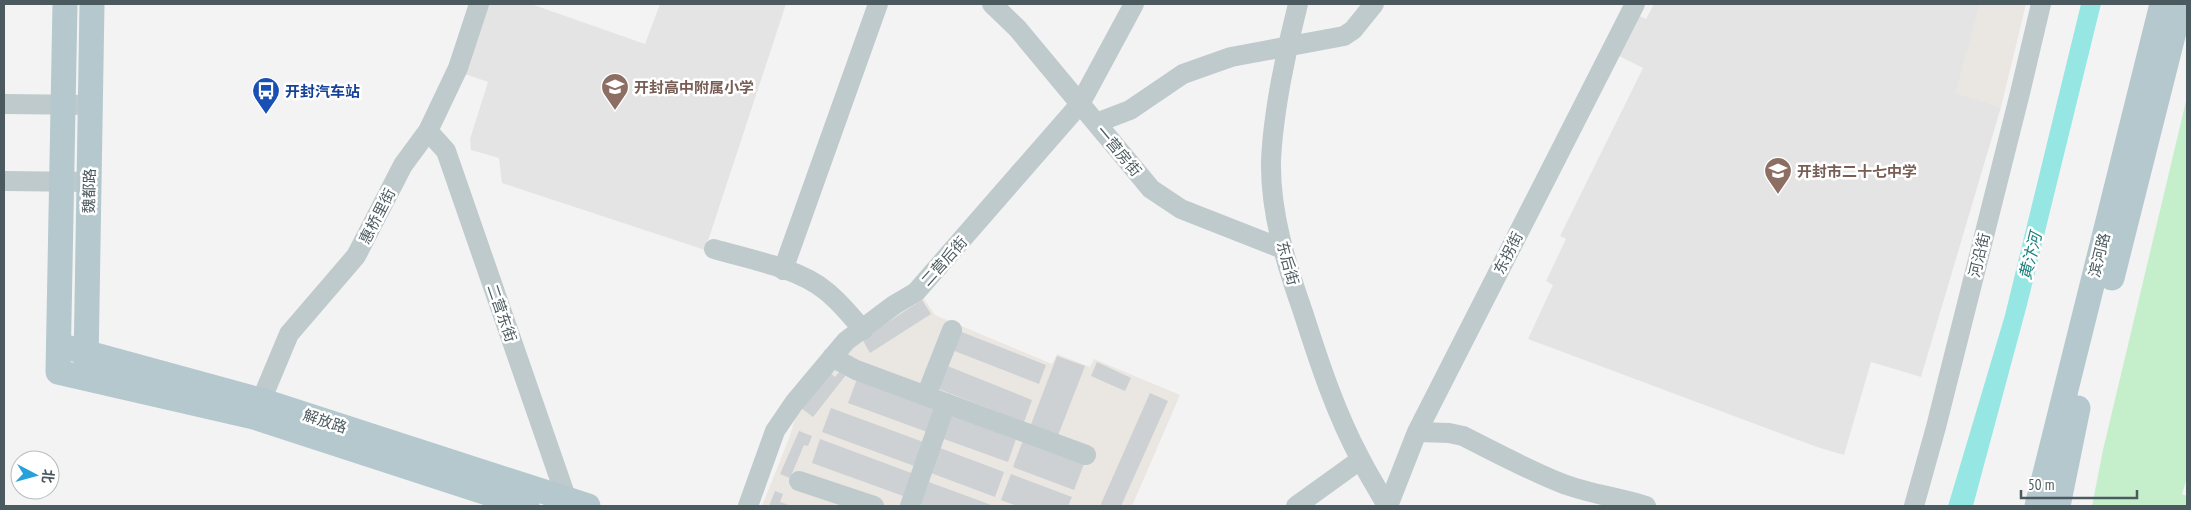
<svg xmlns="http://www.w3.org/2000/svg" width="2191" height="510" viewBox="0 0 2191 510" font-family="'PT Sans Narrow','Noto Sans SC',sans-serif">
<rect width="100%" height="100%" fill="#f4f3f3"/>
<path fill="#eae6e1" d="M1980 4H2026L2001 107 1954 93Z
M922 296 935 315 1052 364 1057 354 1090 367 1094 359 1180 395 1132 506H762L788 441 799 407 849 345Z"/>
<path fill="#e5e4e4" d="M487 4H531L645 44 660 4H786L705 250 502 183 499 158 471 150 470 139 488 82 462 73Z
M1654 4H1980L1955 93 2001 107 1921 377 1871 362 1844 455 1817 447 1528 339 1553 285 1546 281 1566 239 1560 236 1643 68 1619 56 1638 15 1646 19Z"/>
<path fill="#c5eecb" d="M2187 97V478L2182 494 2187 496V506H2092L2103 450Z"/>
<path fill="#96e7e4" d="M2081 4H2101L2027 305 1973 506H1948L2005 315Z"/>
<path fill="#cdd1d4" d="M922 300 931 314 870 353 862 339Z
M959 331 1046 365 1039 384 952 350Z
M1057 356 1085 366 1057 438 1030 427Z
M1097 362 1131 378 1125 391 1091 376Z
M945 365 1032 400 1024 422 936 388Z
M840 371 846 375 813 417 801 408 829 372 835 377Z
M857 379 939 409 930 433 848 403Z
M1150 393 1168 401 1121 506H1100Z
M831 408 926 443 917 467 822 432Z
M949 414 1016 439 1008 462 941 438Z
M799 431 812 436 808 446 804 445 790 478 780 474Z
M820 439 914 474 906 497 812 463Z
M1023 440 1084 464 1074 490 1013 467Z
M940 448 1004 472 995 497 931 473Z
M1011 474 1072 497 1068 506H1017L1001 500Z
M926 481 994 506H925L918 503Z
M775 491 783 494 780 502 792 506H769Z"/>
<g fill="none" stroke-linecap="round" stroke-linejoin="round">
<path stroke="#bfcacd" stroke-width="20" d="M992 4 1017 28 1151 189 1181 209 1283 249
M1298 4C1286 50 1273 114 1271 161 1270 212 1286 264 1303 312 1319 362 1336 414 1361 460 1369 476 1379 491 1387 506
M4 104 90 105
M1096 123 1130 110 1183 74 1231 57 1344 36 1353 30 1374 4
M428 131 446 151 567 500
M4 181 89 182
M714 249C748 259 799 268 826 291 840 302 852 317 863 330
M783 270 878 4
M832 357 856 370 1086 455
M926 396 952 330
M256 413 289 334 356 256 403 165 428 131 458 68 479 4
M1417 432 1449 433 1463 436C1495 452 1528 470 1561 483 1589 494 1618 497 1646 506
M799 481 874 506
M748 506 775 431 794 403 846 341 894 305 916 292 1080 104 1134 4
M910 506 946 403
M1296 506 1360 460
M1388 506 1417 432 1635 4
M1914 506 1936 427 2020 93 2041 4"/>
<path stroke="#b4c8ce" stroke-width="25" d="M65 4 58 372 254 417 527 506
M2112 278 2181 4
M59 345 260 400 588 506
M86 365 92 4
M2037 506 2162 4
M2058 506 2078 408"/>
</g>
<defs>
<symbol id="school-pin" viewBox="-11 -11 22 30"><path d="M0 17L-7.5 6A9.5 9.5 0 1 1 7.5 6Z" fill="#8d6e63" stroke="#fff"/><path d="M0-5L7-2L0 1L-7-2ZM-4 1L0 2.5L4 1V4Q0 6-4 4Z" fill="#fff"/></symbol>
<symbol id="bus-pin" viewBox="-11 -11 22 30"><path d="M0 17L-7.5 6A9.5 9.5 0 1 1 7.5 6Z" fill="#1a4fb4" stroke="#fff"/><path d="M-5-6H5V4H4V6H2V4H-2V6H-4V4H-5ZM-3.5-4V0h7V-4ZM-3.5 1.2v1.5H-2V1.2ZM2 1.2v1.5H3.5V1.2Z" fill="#fff"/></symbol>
</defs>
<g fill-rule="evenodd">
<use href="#school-pin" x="599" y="71" width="32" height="43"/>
<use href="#bus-pin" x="250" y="75" width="32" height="43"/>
<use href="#school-pin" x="1762" y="155" width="32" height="43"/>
</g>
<g text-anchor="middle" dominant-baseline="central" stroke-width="5" stroke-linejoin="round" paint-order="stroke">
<g font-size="15" font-weight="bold" fill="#785e54" stroke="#fff" text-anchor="start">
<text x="634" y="87">开封高中附属小学</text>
<text x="1797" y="171">开封市二十七中学</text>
</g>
<g font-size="15" font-weight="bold" fill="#164399" stroke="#fff" text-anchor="start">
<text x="285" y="91">开封汽车站</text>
</g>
<g font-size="15" fill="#4b5a5f" stroke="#fff">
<text transform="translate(1119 151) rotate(50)">一营房街</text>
<text transform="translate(89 191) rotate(-89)">魏都路</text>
<text transform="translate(377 216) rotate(-63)">惠桥里街</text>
<text transform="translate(1508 253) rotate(-63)">东拐街</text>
<text transform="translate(1979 255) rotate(-76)">河沿街</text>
<text transform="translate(2099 255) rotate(-76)">滨河路</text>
<text transform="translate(944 261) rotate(-48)">二营后街</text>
<text transform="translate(1288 263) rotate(75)">东后街</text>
<text transform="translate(502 313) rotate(71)">二营东街</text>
<text transform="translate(325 421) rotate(18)">解放路</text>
</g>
<g font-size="16" font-style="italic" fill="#16817d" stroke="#fff">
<text transform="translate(2030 256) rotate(-76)">黄汴河</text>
</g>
</g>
<rect width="2191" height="510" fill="none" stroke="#4b5a5f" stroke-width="10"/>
<g transform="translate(35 475) rotate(96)"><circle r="24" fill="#ffffff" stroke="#b7bdbf"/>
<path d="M0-4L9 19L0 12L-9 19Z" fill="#27a1d9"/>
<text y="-8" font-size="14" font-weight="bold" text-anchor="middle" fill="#4b5a5f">北</text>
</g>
<path d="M2021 490v8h116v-8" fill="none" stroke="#4b5a5f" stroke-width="2.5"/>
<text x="2028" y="490" font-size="15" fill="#4b5a5f" stroke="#ffffff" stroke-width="4" paint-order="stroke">50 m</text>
</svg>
